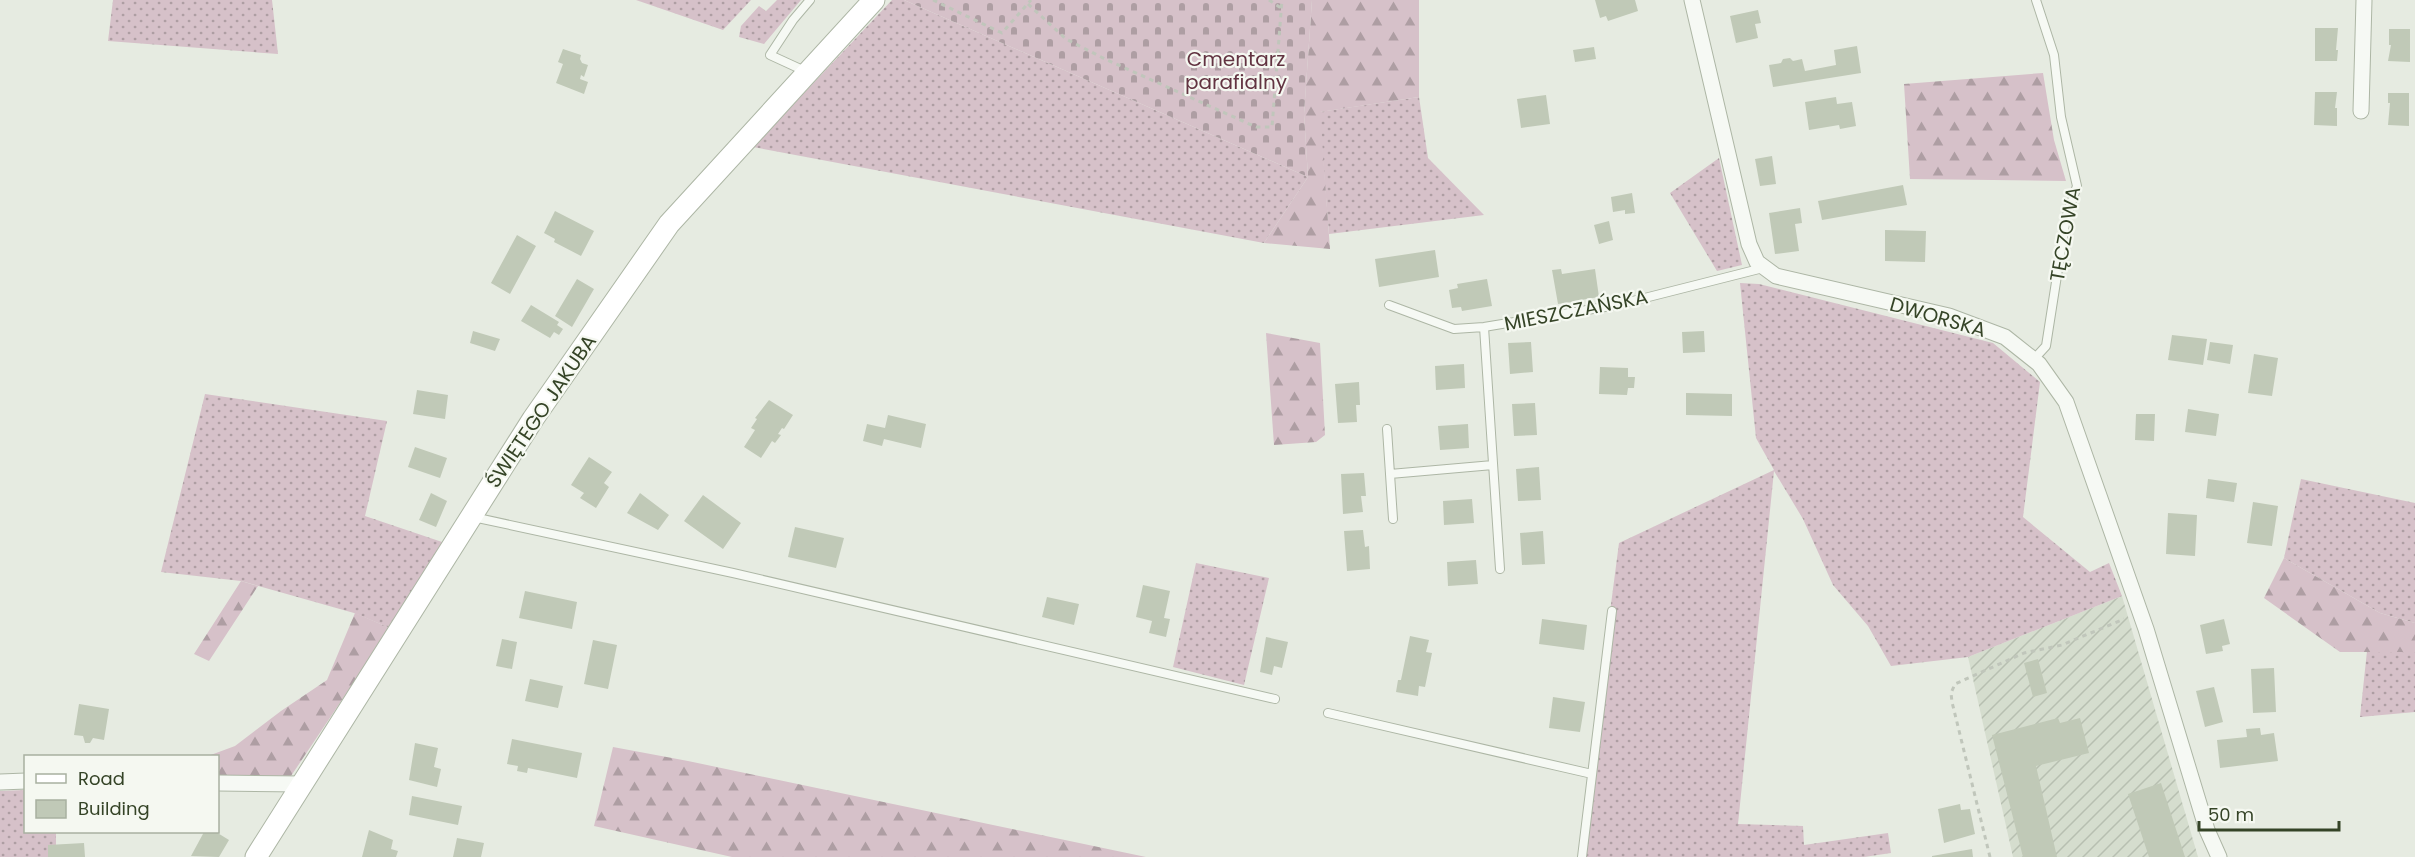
<svg xmlns="http://www.w3.org/2000/svg" width="2415" height="857" viewBox="0 0 2415 857" font-family="Poppins,sans-serif">
<defs>
<pattern id="industrial-furrows" width="10" height="10" patternUnits="userSpaceOnUse" patternTransform="scale(1.5)"><rect width="10" height="10" fill="#d5ddce"/><path d="M-1 1l2-2M0 10L10 0M9 11l2-2" fill="none" stroke="#b7bfb1"/></pattern>
<pattern id="grass-dots" width="8" height="8" patternUnits="userSpaceOnUse" patternTransform="scale(1.5)"><rect width="8" height="8" fill="#d6c1c9"/><path d="M2 2h.1M6 6h.1" fill="none" stroke="#ae9ea3" stroke-width="1.8" stroke-linecap="round"/></pattern>
<pattern id="forest-firs" width="22" height="20" patternUnits="userSpaceOnUse" patternTransform="scale(1.5)"><rect width="22" height="20" fill="#d6c1c9"/><path d="M5 1l3.5 6h-7zM16 11l3.5 6h-7z" fill="#ae9ea3"/></pattern>
<pattern id="cemetery-stones" width="16" height="16" patternUnits="userSpaceOnUse" patternTransform="scale(1.5)"><rect width="16" height="16" fill="#d6c1c9"/><path d="M2 7V4a2 2 0 0 1 4 0v3zM10 15v-3a2 2 0 0 1 4 0v3z" fill="#ae9ea3"/></pattern>
</defs>
<rect width="100%" height="100%" fill="#e6ebe1"/>
<path fill="url(#industrial-furrows)" d="M2122 596 2198 857H2013L1968 657Z"/>
<path fill="url(#grass-dots)" d="M113 0H272L278 54 108 41Z
M636 0H751L723 30Z
M777 0H801L764 44 739 37 741 26 759 6 766 11Z
M892 0H904L1308 177 1264 243 753 147Z
M1419 97 1428 158 1484 215 1329 234 1319 112Z
M1719 158 1742 265 1717 271 1670 193Z
M1740 283 1759 284 1993 343 2040 382 2023 517 2090 572 2109 563 2122 596 1968 657 1891 666 1868 626 1833 585 1803 519 1774 471 1738 824 1803 826 1804 845 1888 833 1891 853 1864 857H1578L1619 543 1774 470 1756 438Z
M205 394 387 421 365 516 445 543 390 628 354 613 241 581 161 572Z
M2301 479 2415 503V623L2380 613 2284 558Z
M1196 563 1269 578 1244 685 1173 667Z
M2408 650 2415 652V712L2360 717 2367 651Z
M25 790 26 832H56V857H0V791Z"/>
<path fill="url(#forest-firs)" d="M1312 0H1419V97L1320 112 1330 249 1264 243 1308 177 1304 114Z
M2043 73 2054 140 2066 181 1910 179 1904 84Z
M1266 333 1320 343 1325 435 1316 442 1274 445Z
M2284 558 2380 613 2415 623V652H2340L2264 598Z
M241 581 258 586 209 661 194 654Z
M355 613 390 628 291 776 218 775V756H208L235 746 281 711 327 680Z
M613 747 688 761 1146 857H732L594 826Z"/>
<path fill="url(#cemetery-stones)" d="M904 0H1312L1304 114 1308 177Z"/>
<path fill="#c0c9b7" d="M1595 0H1635L1638 11 1608 21 1606 16 1600 18Z
M1758 10 1761 23 1755 24 1758 38 1736 43 1730 16Z
M2315 28H2338L2336 50H2338L2337 61H2315Z
M2389 29H2410V62L2388 61 2391 45H2389Z
M1857 46 1861 73 1773 87 1769 65 1781 63 1783 59 1790 58 1793 61 1802 59 1805 71 1836 65 1834 50Z
M1594 47 1596 59 1575 62 1573 50Z
M563 49 581 55 580 59 582 63 588 65 584 77 581 75 580 79 588 82 584 94 556 83 563 64 558 62Z
M2315 92H2337L2335 108H2337V126L2314 125Z
M2388 93H2409V126L2388 125 2390 103H2388Z
M1546 95 1550 124 1521 128 1517 99Z
M1836 97 1837 104 1852 102 1856 126 1840 129 1839 125 1809 130 1805 102Z
M1772 156 1776 184 1760 186 1755 159Z
M1903 185 1907 205 1822 220 1818 201Z
M1632 193 1635 213 1625 214V210L1613 212 1611 197Z
M1800 208 1802 223 1795 224 1799 251 1775 254 1769 213Z
M555 211 594 231 581 256 554 242 555 239 544 233Z
M1609 221 1613 240 1599 244 1594 225Z
M1885 230 1926 231 1925 262 1885 261Z
M517 235 536 246 510 294 491 283Z
M1435 250 1439 277 1379 287 1375 259Z
M1561 269 1562 274 1595 269 1599 297 1581 300 1582 305 1573 306 1572 302 1558 304 1552 270Z
M577 279 594 289 572 327 555 316Z
M1487 279 1492 306 1462 311 1461 307 1452 308 1449 290 1458 288 1457 284Z
M531 305 559 322 557 325 563 329 559 335 554 332 550 338 521 321Z
M473 331 500 339 495 351 470 343Z
M1704 331 1705 352 1683 353 1682 332Z
M2172 335 2207 339 2203 365 2168 360Z
M1531 342 1533 372 1510 374 1508 343Z
M2210 342 2233 345 2230 364 2207 360Z
M2254 354 2278 358 2272 396 2248 393Z
M1464 364 1465 388 1436 390 1435 366Z
M1600 367 1628 368V377H1635L1634 388H1628L1627 395 1599 394Z
M1359 382 1360 405H1356L1357 422 1338 423 1335 384Z
M417 390 448 395 445 419 413 414Z
M1686 393 1732 394V416L1686 415Z
M769 400 793 415 784 429 782 428 778 434 781 435 775 443 772 441 761 458 744 447 755 430 751 428 757 419 755 418Z
M1535 403 1537 435 1514 436 1512 404Z
M2188 409 2219 414 2216 436 2185 432Z
M2136 414H2155L2154 441 2135 440Z
M888 415 926 424 921 448 884 439 882 446 863 441 867 424 885 428Z
M1468 424 1469 448 1440 450 1438 426Z
M415 447 447 458 440 478 408 467Z
M589 457 612 472 604 483 609 487 596 508 580 498 584 493 571 485Z
M1539 467 1541 500 1518 501 1516 469Z
M1364 473 1366 496H1361L1363 512 1343 514 1341 474Z
M2208 479 2237 483 2234 502 2206 498Z
M431 493 447 501 436 527 419 520Z
M640 493 669 515 658 530 627 513Z
M703 495 741 523 723 549 684 521Z
M1472 499 1474 523 1444 525 1443 501Z
M2253 502 2278 506 2272 546 2247 543Z
M2168 513 2197 515 2195 556 2166 554Z
M795 527 844 538 836 568 788 557Z
M1363 530 1365 547 1369 546 1370 569 1347 571 1344 531Z
M1543 531 1545 564 1522 565 1520 533Z
M1476 560 1478 584 1448 586 1447 562Z
M1143 585 1170 591 1164 618 1170 619 1166 637 1149 633 1152 621 1136 617Z
M525 591 577 602 572 629 519 618Z
M1047 597 1079 604 1074 625 1042 617Z
M1542 619 1587 625 1584 650 1539 644Z
M2224 619 2230 644 2222 646 2223 651 2206 654 2200 625Z
M1410 636 1429 640 1426 652 1432 653 1425 687 1419 686 1418 696 1396 692 1398 680H1401Z
M1266 637 1288 642 1282 668 1274 666 1272 675 1260 672Z
M502 639 517 642 512 669 496 666Z
M593 640 617 645 608 689 584 684Z
M2038 659 2047 693 2033 697 2024 663Z
M2274 668 2276 712 2253 713 2251 669Z
M530 679 563 686 558 708 525 701Z
M2214 687 2223 722 2205 727 2196 691Z
M1553 697 1585 702 1580 732 1549 728Z
M79 704 109 709 104 740 93 738 90 743H85L83 736 74 735Z
M2058 718 2060 723 2080 718 2089 753 2036 766 2057 857H2023L1992 735Z
M2260 728 2261 735 2274 733 2278 761 2220 768 2217 740 2247 737 2246 729Z
M512 739 582 753 577 778 528 768 527 773 517 771 518 766 507 764Z
M415 743 438 748 434 767 441 769 437 787 409 780Z
M2161 783 2185 857H2149L2128 794Z
M412 796 462 806 458 825 409 815Z
M1960 804 1961 810 1970 809 1975 834 1944 843 1938 809Z
M369 830 393 840 391 849 398 851 396 857H362Z
M204 832H216L229 840 219 857 191 856Z
M457 838 484 843 481 857H453Z
M84 843 85 857H48V845Z
M1972 849 1973 857H1932V856Z"/>
<g fill="none" stroke-linecap="round" stroke-linejoin="round">
<defs>
<path id="lane" d="M807 72 770 55 793 20 810 0
M1389 305 1454 329 1484 327 1617 305 1763 268
M1484 327 1500 569
M2034 359 2046 346 2066 218 2077 186 2061 117 2054 55 2036 0
M1387 429 1393 519
M1390 474 1493 465
M473 517 733 573 1275 699
M1328 713 1592 774
M1582 857 1612 611"/>
<path id="street" d="M1692 0 1749 244 1757 262 1776 276 1949 316 2005 337 2039 364 2066 402 2146 629 2207 830 2219 857
M2361 111 2364 0
M0 782 26 781
M218 783 302 784"/>
<path id="secondary" d="M256 857 533 419 669 224 874 0"/>
</defs>
<use href="#lane" stroke="#adb6a5" stroke-width="10"/>
<use href="#street" stroke="#adb6a5" stroke-width="17"/>
<use href="#secondary" stroke="#adb6a5" stroke-width="23"/>
<path stroke="#c0c6bb" stroke-width="3" stroke-dasharray="4.5 4.5" stroke-linecap="butt" d="M933 0 1002 33 1031 0
M1269 0 1281 8
M1028 4 1066 39 1105 59 1256 127H1272L1282 0
M1990 857 1952 702 1951 693 1955 684 2024 653 2062 645 2124 619"/>
<use href="#lane" stroke="#f6f9f4" stroke-width="8"/>
<use href="#street" stroke="#f6f9f4" stroke-width="15"/>
<use href="#secondary" stroke="#fff" stroke-width="21"/>
</g>
<g text-anchor="middle" dominant-baseline="central" stroke-width="4.5" stroke-linejoin="round" paint-order="stroke">
<g font-size="20" fill="#623341" stroke="#f5f8f1">
<text x="1236" y="59">Cmentarz<tspan x="1236" dy="23">parafialny</tspan></text>
</g>
<g font-size="20" fill="#354427" stroke="#f5f8f1">
<text transform="translate(2065 234) rotate(-80)">TĘCZOWA</text>
<text transform="translate(1576 310) rotate(-11)">MIESZCZAŃSKA</text>
<text transform="translate(1938 317) rotate(16)">DWORSKA</text>
<text transform="translate(541 411) rotate(-56)">ŚWIĘTEGO JAKUBA</text>
</g>
</g>
<rect x="24" y="755" width="195" height="78" fill="#f5f8f1" stroke="#a8b0a0" stroke-width="1.5"/>
<rect x="36" y="774" width="30" height="9" fill="#ffffff" stroke="#a8b0a0" stroke-width="1.5"/>
<text x="78" y="785" font-size="18" fill="#354427">Road</text>
<rect x="36" y="800" width="30" height="18" fill="#c0c9b7" stroke="#a8b0a0" stroke-width="1.5"/>
<text x="78" y="815" font-size="18" fill="#354427">Building</text>
<path d="M2199 821v9h140v-9" fill="none" stroke="#354427" stroke-width="3"/>
<text x="2208" y="821" font-size="18" fill="#354427" stroke="#f5f8f1" stroke-width="4.5" paint-order="stroke">50 m</text>
</svg>
